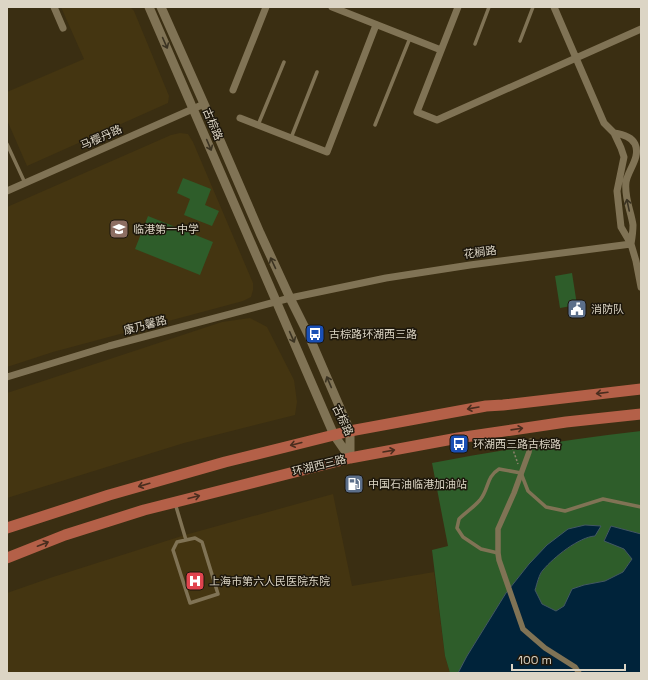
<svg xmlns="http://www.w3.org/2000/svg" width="648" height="680" viewBox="0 0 648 680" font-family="'Space Grotesk','Noto Sans SC',sans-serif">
<rect width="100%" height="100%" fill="#3a2e12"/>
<path fill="#443511" d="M61 7H130L134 11 169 96 168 103 27 166 7 120V92L84 59Z
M180 133 188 134 193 142 253 283V290L251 297 243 301 53 352 7 367V207L171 135Z
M250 318 267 327 294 380 297 402 295 415 184 443 7 498V393L222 322Z
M333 494 352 586 434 572 445 656 450 673H7V593L53 577 185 535Z"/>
<path fill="#2e5d2a" d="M183 178 211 189 205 205 219 211 212 226 184 215 190 199 177 193Z
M148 216 213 242 200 275 135 249Z
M572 273 577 305 560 308 555 276Z
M641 431V534L611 526 604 540 624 549 632 559 623 572 605 581 584 585 573 589 564 606 556 611 542 604 535 590C537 584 539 575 543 570 558 551 582 541 600 526L585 525 529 564 506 593 467 656 458 673H450L445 656 432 550 448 546 432 463C502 450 571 439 641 431Z"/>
<path fill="#00233a" stroke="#425864" d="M585 525 601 526 595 536C579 537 554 557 543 570 539 574 537 584 535 590L542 604 556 611 564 606 572 589 584 585 605 581 623 572 632 559 624 549 604 541 611 526 641 534V673H458L467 656 506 593 529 564 547 545 568 529Z"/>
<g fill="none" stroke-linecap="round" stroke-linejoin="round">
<path stroke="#8b816b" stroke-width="1.5" stroke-dasharray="2 2" stroke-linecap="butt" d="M511 444 518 464"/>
<path stroke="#807355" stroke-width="3.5" d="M520 41 533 7
M475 44 489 7
M258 125 284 62
M375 125 410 38
M291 138 317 72
M7 144 25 183
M175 503 186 540
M195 538 202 542 218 594 190 603 173 550 177 542Z
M498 553 481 549 463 537 457 528 459 519C465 513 474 507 480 500 489 489 486 477 499 469L521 473 528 491 546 507 565 511 603 499 641 507"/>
<path stroke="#807355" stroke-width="5.5" d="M531 441 529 452 514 493 498 529V553L499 560 523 629 545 648 575 667 579 673"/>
<path stroke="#807355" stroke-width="7" d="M54 7 63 28
M332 7 441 50
M458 7 417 112 437 120 641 29
M554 7 604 123 614 133 621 148 624 157 617 191 621 227 631 244
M233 90 266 7
M240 118 327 152 376 25
M614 133C622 134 631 136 635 144 641 157 628 170 626 182 624 197 631 211 633 225 633 231 632 238 631 244
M7 191 204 104
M7 377 109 346 290 298 386 278 470 265 631 244 636 261 641 287"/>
<path stroke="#807355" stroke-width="9" d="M149 7 334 435 350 458
M161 7 213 124 260 233 290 298 309 336 350 431V457"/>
<path stroke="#b46048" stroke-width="11" d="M7 528 109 495 225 462 350 431 486 406 503 405 641 389
M7 558 65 535 144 510 350 458 458 438 566 422 641 414"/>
</g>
<defs><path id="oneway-shaft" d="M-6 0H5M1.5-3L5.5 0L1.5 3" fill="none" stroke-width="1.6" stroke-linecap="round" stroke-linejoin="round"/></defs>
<g stroke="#3b3322">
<use href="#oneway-shaft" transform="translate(165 43) rotate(66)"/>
<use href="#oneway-shaft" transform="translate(209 145) rotate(67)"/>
<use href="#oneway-shaft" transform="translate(628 205) rotate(-102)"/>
<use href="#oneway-shaft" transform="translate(273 263) rotate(-115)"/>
<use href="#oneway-shaft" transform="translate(292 337) rotate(66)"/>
<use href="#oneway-shaft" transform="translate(329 382) rotate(-113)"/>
</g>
<g stroke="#4a2d1e">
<use href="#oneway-shaft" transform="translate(602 393) rotate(173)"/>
<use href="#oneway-shaft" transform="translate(473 408) rotate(170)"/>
<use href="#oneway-shaft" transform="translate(517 429) rotate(-8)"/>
<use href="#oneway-shaft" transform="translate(296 444) rotate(166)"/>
<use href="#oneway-shaft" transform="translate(389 451) rotate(-10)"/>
<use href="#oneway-shaft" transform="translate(144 485) rotate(164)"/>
<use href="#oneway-shaft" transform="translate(194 497) rotate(-14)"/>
<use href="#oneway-shaft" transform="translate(43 544) rotate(-21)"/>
</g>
<defs>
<symbol id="school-square" viewBox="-11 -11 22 22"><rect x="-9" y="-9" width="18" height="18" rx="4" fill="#8d6e63" stroke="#1d170c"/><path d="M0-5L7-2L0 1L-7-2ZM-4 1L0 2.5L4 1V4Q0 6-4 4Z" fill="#fff"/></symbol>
<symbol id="civic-square" viewBox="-11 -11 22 22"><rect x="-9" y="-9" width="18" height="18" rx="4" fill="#5c6f8a" stroke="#1d170c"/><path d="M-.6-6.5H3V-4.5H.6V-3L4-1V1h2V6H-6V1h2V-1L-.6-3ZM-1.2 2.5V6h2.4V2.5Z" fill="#fff"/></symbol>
<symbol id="bus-square" viewBox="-11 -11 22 22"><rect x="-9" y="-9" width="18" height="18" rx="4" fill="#1a4fb4" stroke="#1d170c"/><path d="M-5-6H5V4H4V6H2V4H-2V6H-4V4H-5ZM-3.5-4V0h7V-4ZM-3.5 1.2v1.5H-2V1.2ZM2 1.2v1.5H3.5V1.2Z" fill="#fff"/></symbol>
<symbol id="fuel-square" viewBox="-11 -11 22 22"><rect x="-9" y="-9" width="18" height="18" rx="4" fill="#5c6f8a" stroke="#1d170c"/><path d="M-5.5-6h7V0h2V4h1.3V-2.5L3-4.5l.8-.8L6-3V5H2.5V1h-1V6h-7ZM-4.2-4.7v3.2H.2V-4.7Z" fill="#fff"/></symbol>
<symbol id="hospital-square" viewBox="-11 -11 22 22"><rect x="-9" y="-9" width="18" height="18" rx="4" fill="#e0444e" stroke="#1d170c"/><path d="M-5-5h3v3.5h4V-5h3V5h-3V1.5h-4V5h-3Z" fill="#fff"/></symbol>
</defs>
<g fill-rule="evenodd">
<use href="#school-square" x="108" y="218" width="22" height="22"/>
<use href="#civic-square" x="566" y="298" width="22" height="22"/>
<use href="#bus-square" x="304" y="323" width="22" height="22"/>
<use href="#bus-square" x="448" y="433" width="22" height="22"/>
<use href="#fuel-square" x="343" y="473" width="22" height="22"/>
<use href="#hospital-square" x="184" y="570" width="22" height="22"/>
</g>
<g text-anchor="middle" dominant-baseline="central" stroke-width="3" stroke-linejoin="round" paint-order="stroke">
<g font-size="11" fill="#dcd5c5" stroke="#1d170c">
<text transform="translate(213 124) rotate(67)">古棕路</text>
<text transform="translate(101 137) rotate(-24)">马樱丹路</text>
<text transform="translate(480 252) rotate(-8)">花榈路</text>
<text transform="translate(145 325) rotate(-15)">康乃馨路</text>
<text transform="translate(343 420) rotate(64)">古棕路</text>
<text transform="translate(319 465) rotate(-14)">环湖西三路</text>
</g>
<g font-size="11" fill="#dcd5c5" stroke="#1d170c" text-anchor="start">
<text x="133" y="229">临港第一中学</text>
<text x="591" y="309">消防队</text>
<text x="329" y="334">古棕路环湖西三路</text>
<text x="473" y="444">环湖西三路古棕路</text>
<text x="368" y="484">中国石油临港加油站</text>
<text x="209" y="581">上海市第六人民医院东院</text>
</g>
</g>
<rect width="648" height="680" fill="none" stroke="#dcd5c5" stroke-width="16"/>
<path d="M512 664v6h113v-6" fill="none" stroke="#dcd5c5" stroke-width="2"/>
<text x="518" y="664" font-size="12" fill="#dcd5c5" stroke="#1d170c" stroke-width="3" paint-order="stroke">100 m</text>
</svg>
